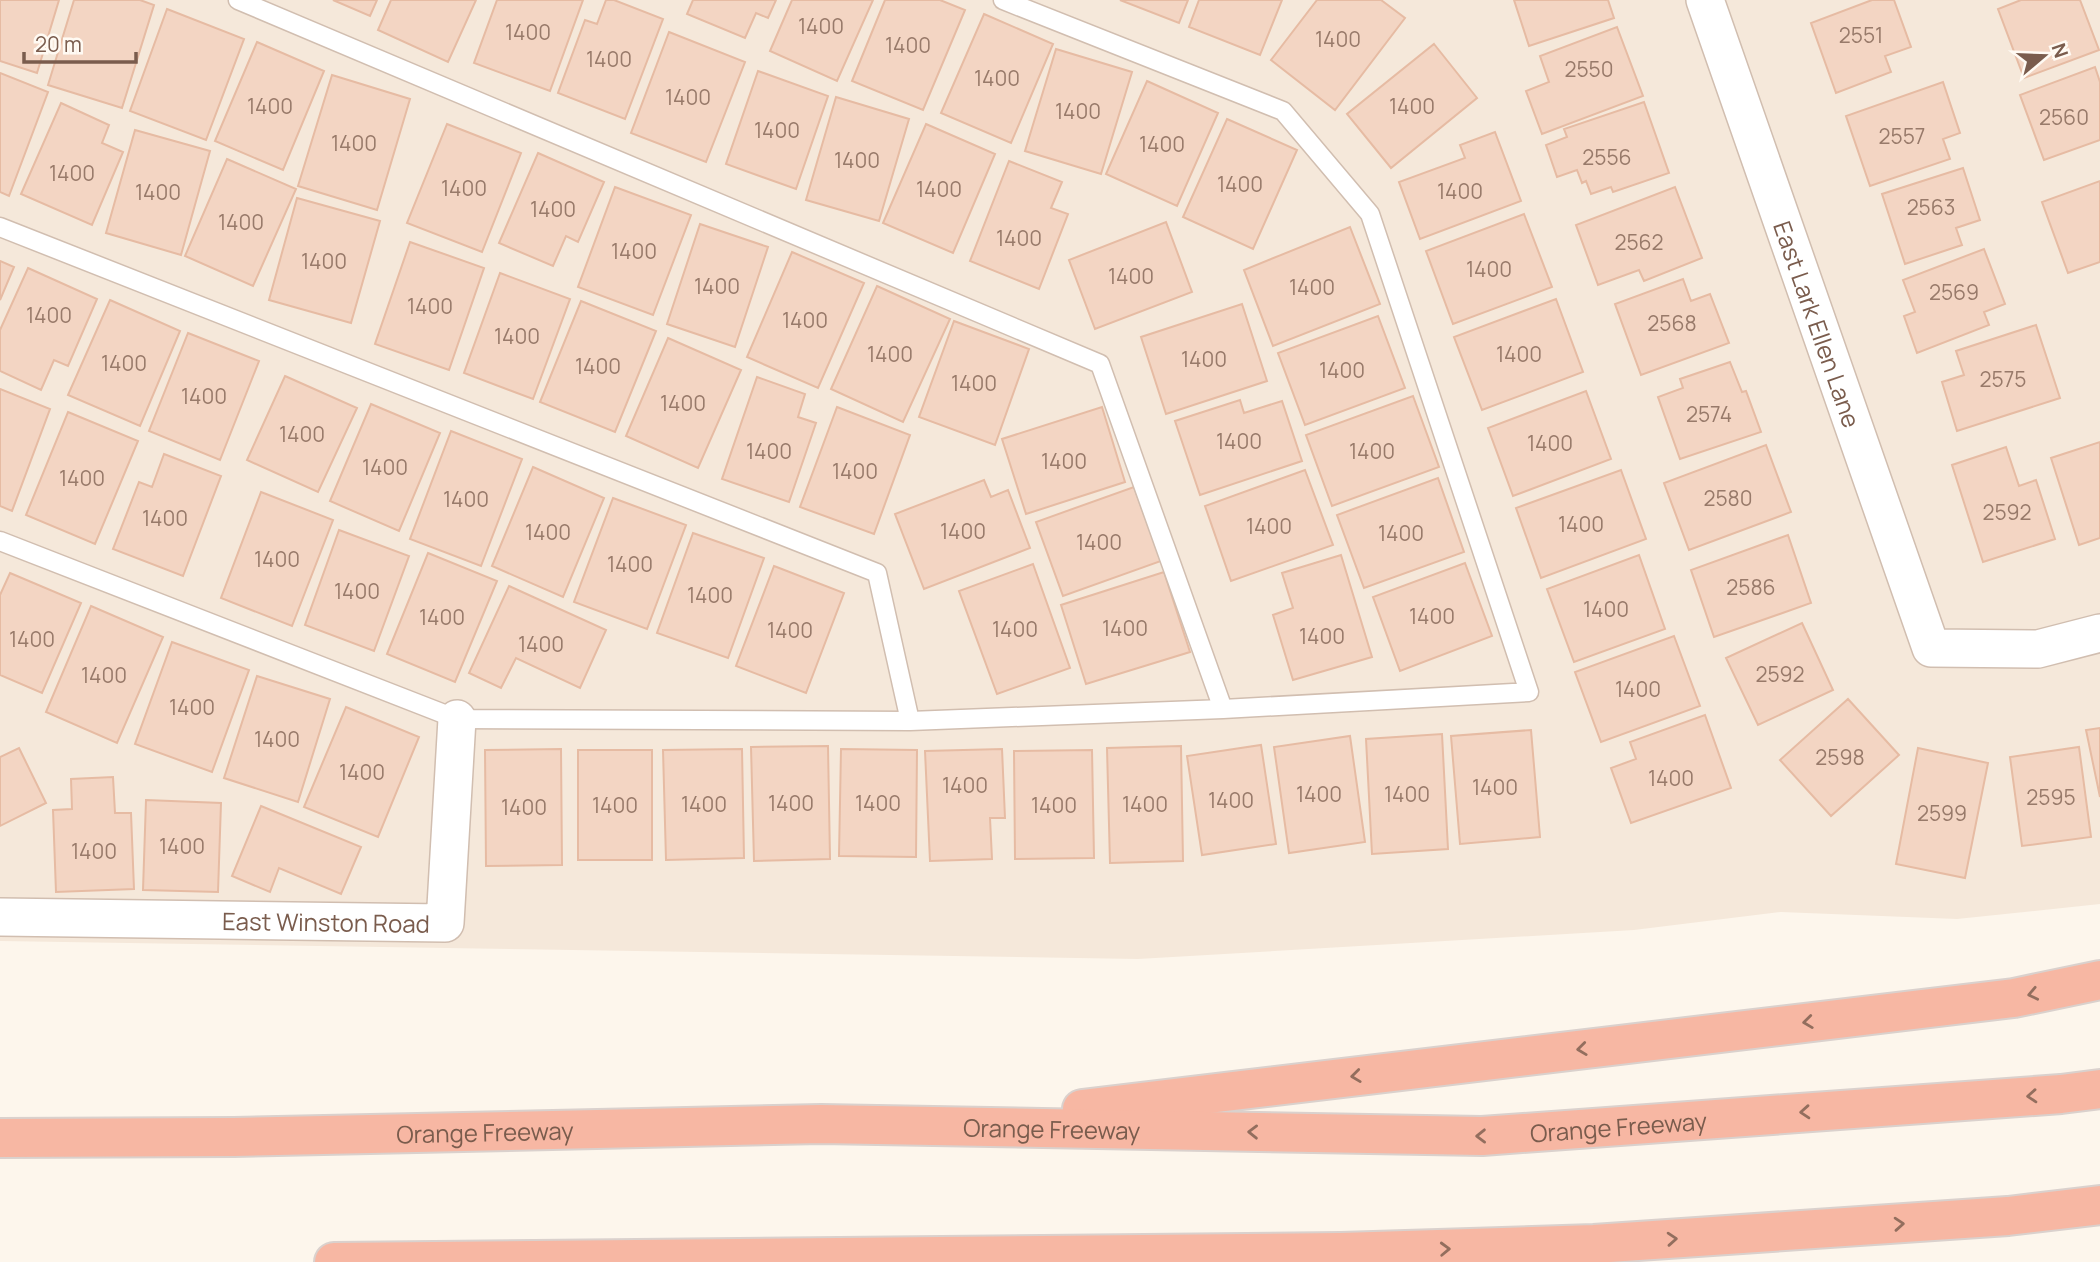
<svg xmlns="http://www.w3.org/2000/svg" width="2100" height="1262" viewBox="0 0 2100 1262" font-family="Manrope,sans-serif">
<rect width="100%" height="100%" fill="#fdf6ec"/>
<path fill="#f5e8da" d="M0 0H2100V904L1957 919 1781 912 1634 930 1138 959 0 941Z"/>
<path fill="#f3d5c3" stroke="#e6bba3" stroke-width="2" d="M0 0H59L37 73 0 61Z
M74 0H140L154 5 122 108 48 85Z
M333 0H377L370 16Z
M391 0H476L448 62 378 30Z
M497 0H583L550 91 474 63Z
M606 0H614L663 19 625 119 558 93 585 20 597 24Z
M693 0H776L768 18 756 13 745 38 687 14Z
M792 0H873L837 81 770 51Z
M885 0H940L965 10 923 110 852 81Z
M1120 0H1188L1179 23Z
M1199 0H1282L1260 55 1189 27Z
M1317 0H1381L1405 18 1335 110 1271 60Z
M1514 0H1608L1614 18 1529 46Z
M1872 0H1894L1911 47 1885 56 1891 72 1836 93 1811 23Z
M2021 0H2080L2099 50 2024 78 1998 9Z
M167 9 244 39 206 140 130 111Z
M984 14 1053 44 1011 143 941 113Z
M1617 27 1643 96 1542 134 1526 91 1549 82 1540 56Z
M669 32 745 62 706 162 631 133Z
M257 42 324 71 283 170 215 141Z
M1434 44 1477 98 1391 168 1347 114Z
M1056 49 1132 72 1101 174 1025 151Z
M2095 67 2100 82V140L2044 160 2020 95Z
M758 71 828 96 796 189 726 164Z
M0 73 48 92 9 196 0 192Z
M332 75 410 99 377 210 298 186Z
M1147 81 1218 113 1177 206 1106 174Z
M1943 82 1960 133 1943 139 1950 159 1870 186 1846 116Z
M836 97 909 119 879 221 806 200Z
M1644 102 1669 173 1613 192 1611 187 1591 194 1586 181 1582 183 1577 170 1557 177 1546 145 1567 137 1564 129Z
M61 103 109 125 102 143 123 152 92 225 21 194Z
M1227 119 1297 150 1253 249 1183 217Z
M447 124 521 153 482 252 407 223Z
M926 124 995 154 953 253 883 223Z
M135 130 210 151 181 255 106 233Z
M1495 132 1521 201 1420 239 1399 182 1465 158 1460 145Z
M538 153 604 182 578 242 566 236 553 266 499 243Z
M227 159 296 189 253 286 185 256Z
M1009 161 1062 182 1051 208 1068 214 1039 289 970 261Z
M1963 168 1980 220 1956 228 1962 245 1905 264 1882 194Z
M2100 181V262L2068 273 2042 202Z
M615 187 691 215 653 315 578 287Z
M1675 187 1702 258 1644 281 1639 270 1598 285 1576 225Z
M297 198 380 221 351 323 269 300Z
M1524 214 1552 287 1453 324 1426 251Z
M1166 222 1192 292 1095 329 1069 260Z
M700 224 768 247 735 347 667 324Z
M1350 227 1380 304 1273 346 1244 270Z
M410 242 484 268 449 370 375 344Z
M1984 249 2005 304 1984 312 1989 325 1917 353 1904 316 1915 312 1903 280Z
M792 252 864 283 818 388 747 357Z
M0 261 14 267 0 300Z
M28 268 97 299 68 366 54 360 41 390 0 371V330Z
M500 273 570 299 533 399 464 373Z
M1683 279 1691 301 1710 294 1729 343 1641 375 1615 304Z
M877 286 950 319 903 422 831 389Z
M1556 299 1583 372 1482 410 1454 337Z
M110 300 180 331 140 426 68 395Z
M581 301 656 331 615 432 540 402Z
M1242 304 1267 381 1166 414 1141 337Z
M1378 316 1405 388 1305 425 1278 353Z
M954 321 1029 349 995 445 919 417Z
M2036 325 2060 398 1957 431 1942 382 1964 375 1956 351Z
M188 333 259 361 220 460 149 431Z
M668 338 741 370 698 468 626 436Z
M1730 362 1742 392 1746 391 1761 432 1680 459 1658 397 1683 388 1680 379Z
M285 376 357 408 318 492 247 460Z
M757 377 805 394 798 417 816 423 789 502 722 479Z
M0 389 50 409 12 511 0 506Z
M1586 391 1611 459 1513 496 1488 428Z
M1413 396 1439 467 1332 506 1306 435Z
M1240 400 1244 413 1282 401 1302 461 1200 495 1175 421Z
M371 404 440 433 399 531 330 501Z
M837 407 910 435 874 534 800 507Z
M1102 407 1125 482 1026 514 1002 439Z
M68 412 138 441 95 544 26 515Z
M451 431 522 459 481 566 410 539Z
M2100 442V538L2079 545 2051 458Z
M1766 445 1791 512 1689 550 1664 483Z
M2006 447 2019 486 2036 480 2055 539 1983 562 1952 465Z
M164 454 221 476 183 576 113 549 139 482 152 487Z
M533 467 604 498 563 597 492 566Z
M1305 470 1333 545 1231 581 1205 506Z
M1621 470 1646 539 1541 578 1516 508Z
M1438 478 1464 552 1364 588 1337 515Z
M984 480 991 497 1008 490 1030 548 924 589 895 514Z
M1134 487 1161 561 1063 596 1036 522Z
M261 492 333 520 292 626 221 598Z
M613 498 686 525 647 629 574 602Z
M339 530 409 556 374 651 305 625Z
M693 533 764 558 728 658 657 633Z
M1788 535 1811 603 1714 637 1691 570Z
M428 553 497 581 455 682 387 654Z
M1341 555 1372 657 1293 680 1273 615 1293 608 1282 573Z
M1639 555 1665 629 1574 662 1547 589Z
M1465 563 1492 636 1400 671 1373 597Z
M1033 564 1070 668 997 694 959 591Z
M774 566 844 593 806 693 736 666Z
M1164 572 1190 652 1086 684 1061 605Z
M10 573 81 603 42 693 0 675V595Z
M509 586 606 630 580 688 516 658 501 688 469 673Z
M91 606 163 637 117 743 46 712Z
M1802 623 1833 690 1758 725 1726 658Z
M1674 636 1700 706 1601 742 1575 672Z
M172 642 249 670 212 772 135 744Z
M257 676 330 699 298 802 224 778Z
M1848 699 1899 755 1831 816 1780 760Z
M346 707 419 737 378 837 304 807Z
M1705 715 1731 788 1631 823 1611 768 1636 759 1630 742Z
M2100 728V797L2086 730Z
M1531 730 1540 837 1460 844 1451 736Z
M1442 734 1448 849 1372 854 1366 739Z
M1350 736 1365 842 1289 853 1274 747Z
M1261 745 1276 844 1202 855 1187 756Z
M828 746 830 859 754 861 751 747Z
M1181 746 1183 861 1110 863 1107 748Z
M2079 747 2091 837 2022 846 2010 757Z
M19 748 46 803 0 826V757Z
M1918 748 1988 763 1965 878 1896 864Z
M561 749 562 865 486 866 485 750Z
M742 749 744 858 666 860 663 750Z
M841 749 917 750 916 857 839 856Z
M1002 749 1005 818H990L992 859 930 861 925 751Z
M578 750H652V860H578Z
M1092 750 1094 858 1015 859 1014 751Z
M113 777 115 813H131L134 889 56 892 53 810 72 809 71 779Z
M146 800 221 803 218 892 143 890Z
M261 806 361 847 341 894 279 868 270 892 232 876Z"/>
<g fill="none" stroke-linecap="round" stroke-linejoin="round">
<defs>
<path id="service" d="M238 0 1100 364 1223 709
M0 227 877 573 910 721
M0 541 457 719 910 721 1223 709 1529 692 1370 214 1283 111 1003 0"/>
<g id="minor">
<path id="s1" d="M1705 0 1931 648 2038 649 2100 633"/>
<path id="s2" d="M0 917 445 923 457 719"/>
</g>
<g id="motorway">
<path d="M1082 1109 2014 998 2100 980"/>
<path id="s3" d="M0 1138 234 1137 821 1124 1482 1136 2061 1094 2100 1089"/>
<path d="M334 1262 1341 1252 1594 1244 2008 1216 2100 1205"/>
</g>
</defs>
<use href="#service" stroke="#d1beb0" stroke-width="21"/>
<use href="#minor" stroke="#d1beb0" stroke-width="40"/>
<use href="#motorway" stroke="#dad1cd" stroke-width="42"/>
<use href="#service" stroke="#fff" stroke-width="18"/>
<use href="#minor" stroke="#fff" stroke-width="37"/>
<use href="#motorway" stroke="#f7b7a3" stroke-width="38"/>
</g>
<defs><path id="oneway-chevron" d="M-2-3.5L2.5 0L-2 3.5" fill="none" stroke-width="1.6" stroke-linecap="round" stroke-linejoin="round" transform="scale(1.75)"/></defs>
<g stroke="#936e5e">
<use href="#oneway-chevron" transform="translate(2033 994) rotate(168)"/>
<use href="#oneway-chevron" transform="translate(1808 1022) rotate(173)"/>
<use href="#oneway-chevron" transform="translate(1582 1049) rotate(173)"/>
<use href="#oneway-chevron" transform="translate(1356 1076) rotate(173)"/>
<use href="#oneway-chevron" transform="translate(2032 1096) rotate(176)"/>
<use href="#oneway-chevron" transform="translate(1805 1112) rotate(176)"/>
<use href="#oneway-chevron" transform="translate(1253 1132) rotate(-179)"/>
<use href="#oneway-chevron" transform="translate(1481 1136) rotate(179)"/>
<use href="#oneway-chevron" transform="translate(1899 1224) rotate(-4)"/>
<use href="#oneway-chevron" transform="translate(1672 1239) rotate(-4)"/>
<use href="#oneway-chevron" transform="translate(1445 1249) rotate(-2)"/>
</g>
<g text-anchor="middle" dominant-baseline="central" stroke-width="7" stroke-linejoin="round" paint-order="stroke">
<g font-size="21" fill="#987a6a">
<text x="821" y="26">1400</text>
<text x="528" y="32">1400</text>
<text x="1861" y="35">2551</text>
<text x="1338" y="39">1400</text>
<text x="908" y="45">1400</text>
<text x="609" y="59">1400</text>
<text x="1589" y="69">2550</text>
<text x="997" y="78">1400</text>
<text x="688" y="97">1400</text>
<text x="270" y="106">1400</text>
<text x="1412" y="106">1400</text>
<text x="1078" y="111">1400</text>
<text x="2064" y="117">2560</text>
<text x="777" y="130">1400</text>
<text x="1902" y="136">2557</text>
<text x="354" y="143">1400</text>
<text x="1162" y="144">1400</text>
<text x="1607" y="157">2556</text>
<text x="857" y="160">1400</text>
<text x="72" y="173">1400</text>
<text x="1240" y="184">1400</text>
<text x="464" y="188">1400</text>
<text x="939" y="189">1400</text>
<text x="1460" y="191">1400</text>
<text x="158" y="192">1400</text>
<text x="1931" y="207">2563</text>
<text x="553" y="209">1400</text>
<text x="241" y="222">1400</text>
<text x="1019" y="238">1400</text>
<text x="1639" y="242">2562</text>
<text x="634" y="251">1400</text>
<text x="324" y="261">1400</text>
<text x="1489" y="269">1400</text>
<text x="1131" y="276">1400</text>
<text x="717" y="286">1400</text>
<text x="1312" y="287">1400</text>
<text x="1954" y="292">2569</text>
<text x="430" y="306">1400</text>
<text x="49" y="315">1400</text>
<text x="805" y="320">1400</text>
<text x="1672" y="323">2568</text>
<text x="517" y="336">1400</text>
<text x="890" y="354">1400</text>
<text x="1519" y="354">1400</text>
<text x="1204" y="359">1400</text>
<text x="124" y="363">1400</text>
<text x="598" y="366">1400</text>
<text x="1342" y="370">1400</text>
<text x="2003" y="379">2575</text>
<text x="974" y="383">1400</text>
<text x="204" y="396">1400</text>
<text x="683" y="403">1400</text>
<text x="1709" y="414">2574</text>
<text x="302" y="434">1400</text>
<text x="1239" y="441">1400</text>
<text x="1550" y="443">1400</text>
<text x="769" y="451">1400</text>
<text x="1372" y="451">1400</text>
<text x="1064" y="461">1400</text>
<text x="385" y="467">1400</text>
<text x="855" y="471">1400</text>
<text x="82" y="478">1400</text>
<text x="1728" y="498">2580</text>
<text x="466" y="499">1400</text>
<text x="2007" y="512">2592</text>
<text x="165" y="518">1400</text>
<text x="1581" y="524">1400</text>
<text x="1269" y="526">1400</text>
<text x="963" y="531">1400</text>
<text x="548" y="532">1400</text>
<text x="1401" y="533">1400</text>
<text x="1099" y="542">1400</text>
<text x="277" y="559">1400</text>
<text x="630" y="564">1400</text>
<text x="1751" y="587">2586</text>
<text x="357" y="591">1400</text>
<text x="710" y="595">1400</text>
<text x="1606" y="609">1400</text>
<text x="1432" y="616">1400</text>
<text x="442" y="617">1400</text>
<text x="1125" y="628">1400</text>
<text x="1015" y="629">1400</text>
<text x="790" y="630">1400</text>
<text x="1322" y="636">1400</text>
<text x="32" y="639">1400</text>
<text x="541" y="644">1400</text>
<text x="1780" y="674">2592</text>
<text x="104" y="675">1400</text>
<text x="1638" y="689">1400</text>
<text x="192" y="707">1400</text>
<text x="277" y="739">1400</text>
<text x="1840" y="757">2598</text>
<text x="362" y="772">1400</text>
<text x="1671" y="778">1400</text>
<text x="965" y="785">1400</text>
<text x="1495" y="787">1400</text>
<text x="1319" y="794">1400</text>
<text x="1407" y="794">1400</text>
<text x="2051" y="797">2595</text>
<text x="1231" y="800">1400</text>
<text x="791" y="803">1400</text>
<text x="878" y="803">1400</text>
<text x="704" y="804">1400</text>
<text x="1145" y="804">1400</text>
<text x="615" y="805">1400</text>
<text x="1054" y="805">1400</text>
<text x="524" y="807">1400</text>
<text x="1942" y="813">2599</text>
<text x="182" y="846">1400</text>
<text x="94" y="851">1400</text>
</g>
<g font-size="24" fill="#7a5c4d" stroke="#fffaf3">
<text stroke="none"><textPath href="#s1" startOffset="343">East Lark Ellen Lane</textPath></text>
<text stroke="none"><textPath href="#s2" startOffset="326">East Winston Road</textPath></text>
<text stroke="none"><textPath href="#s3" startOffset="1619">Orange Freeway</textPath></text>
<text stroke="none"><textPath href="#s3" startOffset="1052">Orange Freeway</textPath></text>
<text stroke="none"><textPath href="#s3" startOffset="485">Orange Freeway</textPath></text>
</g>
</g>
<g transform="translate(2044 56) rotate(71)" stroke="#fffaf3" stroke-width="5" paint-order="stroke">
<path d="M0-5L12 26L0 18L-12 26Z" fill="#7a5c4d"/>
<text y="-10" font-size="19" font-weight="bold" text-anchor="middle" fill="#7a5c4d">N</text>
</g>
<path d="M24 52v10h112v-10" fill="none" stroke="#7a5c4d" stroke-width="3.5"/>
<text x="35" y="52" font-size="21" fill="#7a5c4d" stroke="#fffaf3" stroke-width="5" paint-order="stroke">20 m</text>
</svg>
